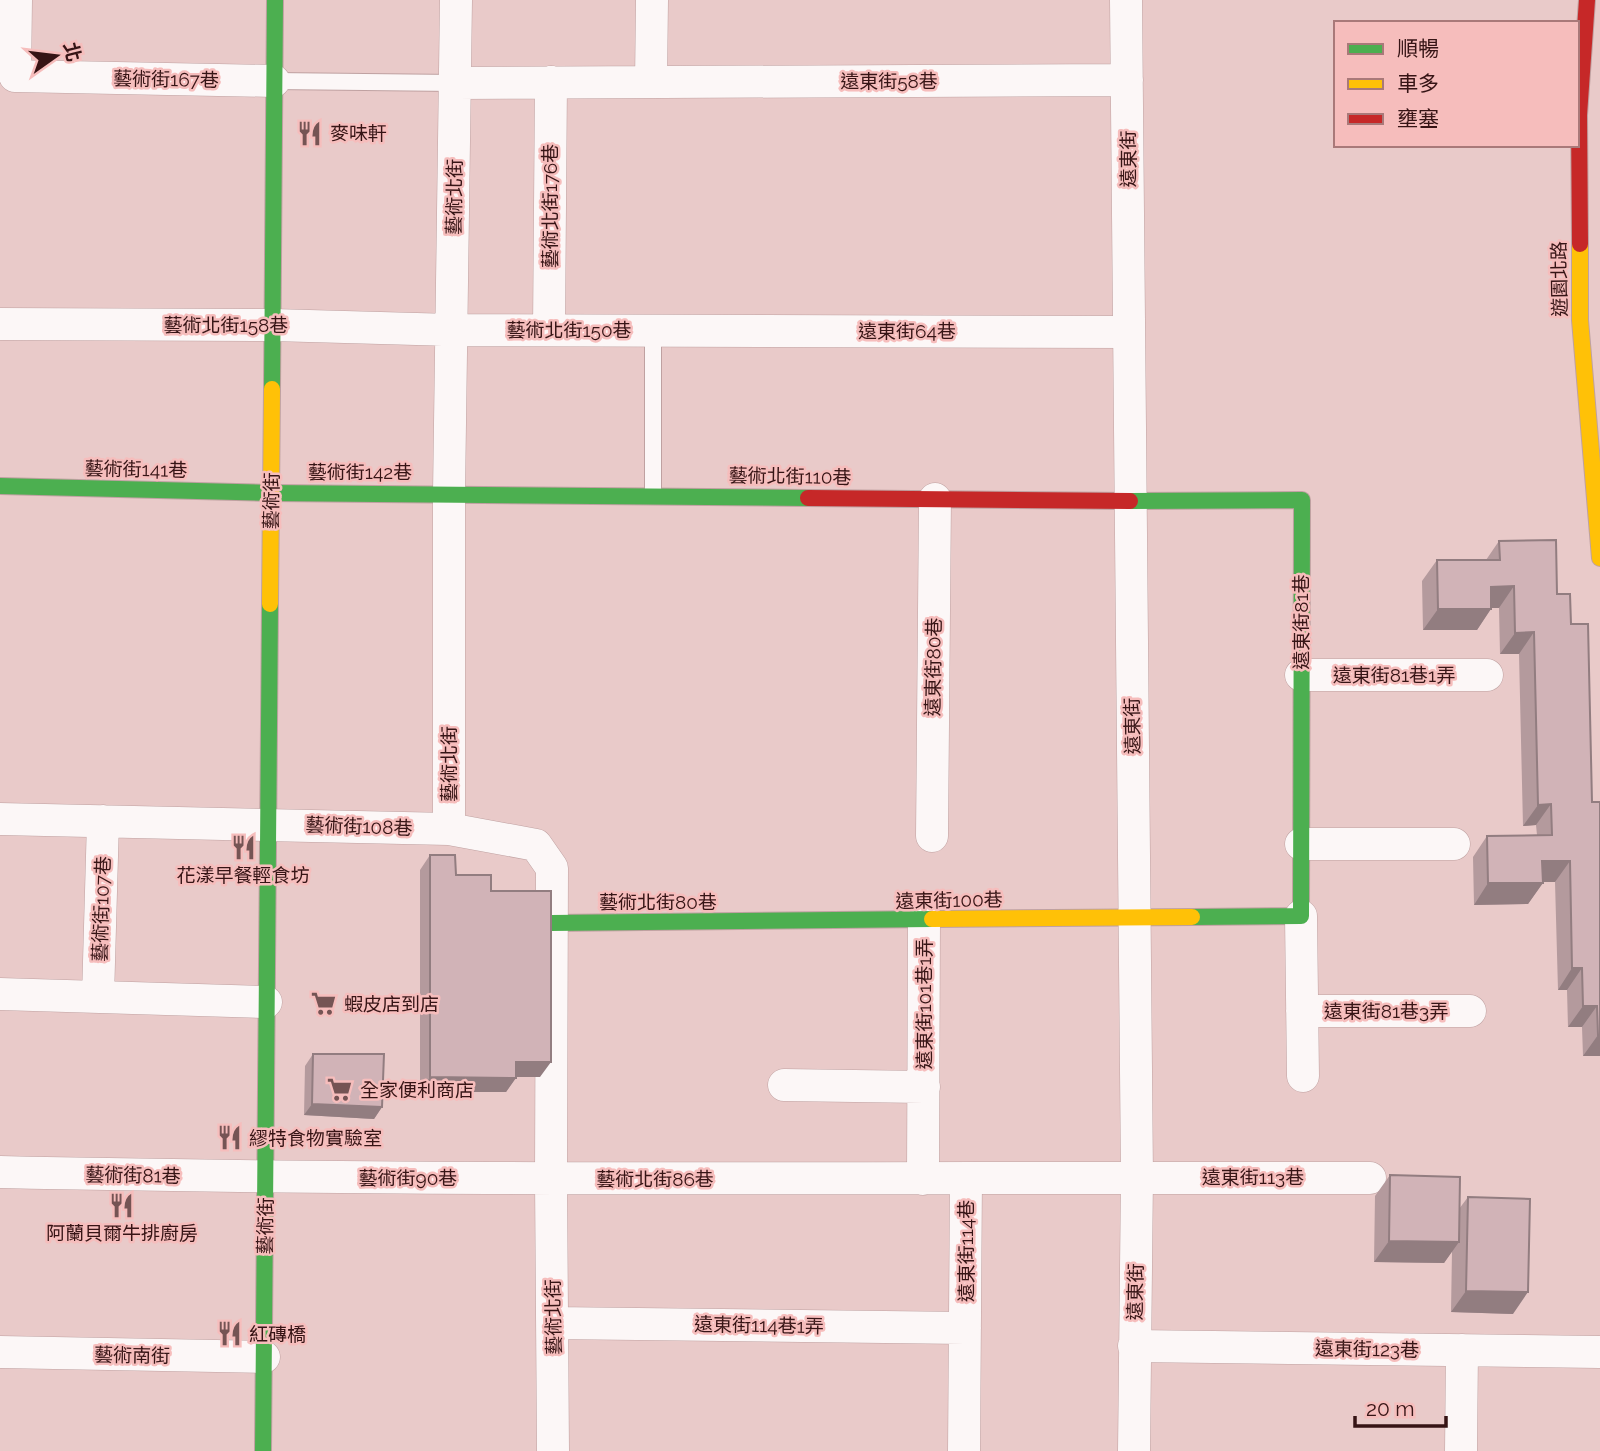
<svg xmlns="http://www.w3.org/2000/svg" width="1600" height="1451" viewBox="0 0 1600 1451" font-family="Raleway,'Noto Sans TC',sans-serif">
<rect width="100%" height="100%" fill="#e9cac9"/>
<g fill="none" stroke-linecap="round" stroke-linejoin="round">
<defs>
<path id="lane" d="M274 81 455 83
M653 495V331"/>
<path id="street" d="M16 0 15 76 274 81
M1126 0 1137 1177 1134 1451
M651 82 652 0
M455 83 1127 80
M0 324 273 325 452 330 1129 332
M549 330 551 82
M1301 675H1487
M0 819 449 829 536 845 552 868 551 1179 553 1451
M449 829V494L456 0
M932 836 935 499
M1301 844H1454
M1301 916 1303 1076
M0 994 266 1002
M98 997 103 821
M1302 1011H1470
M784 1085 924 1087
M0 1172C457 1182 913 1177 1370 1178
M923 1179 924 921
M553 1323 965 1328
M1134 1346 1600 1352
M0 1352 264 1357
M964 1451 966 1179
M1461 1451 1462 1350"/>
<path id="fast" d="M272 389 275 0
M0 486 271 493 808 498
M1130 501 1302 500 1301 916 1192 917
M551 923 932 919
M263 1451 270 604"/>
<path id="slow" d="M1580 244V320L1600 558
M270 604 272 389
M932 919 1192 917"/>
<path id="jam" d="M1580 244 1579 115 1587 0
M808 498 1130 501"/>
</defs>
<use href="#lane" stroke="#bfa1a1" stroke-width="18"/>
<use href="#street" stroke="#bfa1a1" stroke-width="33"/>
<use href="#fast" stroke="#bfa1a1" stroke-width="18"/>
<use href="#slow" stroke="#bfa1a1" stroke-width="18"/>
<use href="#jam" stroke="#bfa1a1" stroke-width="18"/>
<use href="#lane" stroke="#fcf7f7" stroke-width="16"/>
<use href="#street" stroke="#fcf7f7" stroke-width="32"/>
<use href="#fast" stroke="#4caf50" stroke-width="16"/>
<use href="#slow" stroke="#ffc107" stroke-width="16"/>
<use href="#jam" stroke="#c62828" stroke-width="16"/>
</g>
<path fill="#b49a9d" d="M1499 541 1557 594 1571 624 1592 802H1600V1056H1583L1582 1027H1568L1567 990H1558L1555 882H1543L1528 904 1474 905 1473 857 1487 836 1537 835 1536 825 1523 826 1519 654H1500L1499 608H1491L1477 630H1423L1422 581 1437 560H1486Z
M430 855 456 875 491 891 540 1077H516L506 1092H420V870Z
M313 1054 382 1107 374 1119 304 1115 305 1066Z
M1390 1175 1459 1209 1468 1197 1513 1314 1451 1312 1452 1251 1444 1263 1374 1262 1375 1196Z"/>
<path fill="#927d80" d="M1514 586 1499 608H1476L1491 587Z
M1438 609H1491L1477 630H1423Z
M1534 632 1519 654H1500L1515 633Z
M1551 804 1536 825 1523 826 1538 805Z
M1542 861H1570L1555 882H1527Z
M1488 883H1543L1528 904 1474 905Z
M1572 968H1582L1567 990H1558Z
M1583 1006H1597L1582 1027H1568Z
M1598 1035H1600V1056H1583Z
M516 1062H551L540 1077H506Z
M430 1077 516 1078 506 1092H420Z
M312 1104 382 1107 374 1119 304 1115Z
M1389 1241 1459 1242 1444 1263 1374 1262Z
M1466 1291 1528 1292 1513 1314 1451 1312Z"/>
<path fill="#d1b3b7" stroke="#927d80" stroke-width="2" d="M1556 540 1557 594H1570L1571 624H1588L1592 802H1600V1035H1598L1597 1006H1583L1582 968H1572L1570 861H1542L1543 883H1488L1487 836 1552 835 1551 804 1538 805 1534 632 1515 633 1514 586 1491 587V609H1438L1437 560H1500L1499 541Z
M430 855H455L456 875H491V891H551V1062H516V1078L430 1077Z
M313 1054H384L382 1107 312 1104Z
M1390 1175 1460 1177 1459 1242 1389 1241Z
M1468 1197 1530 1199 1528 1292 1466 1291Z"/>
<defs>
<symbol id="restaurant-bare" viewBox="-9 -9 18 18"><path d="M-5-6h1v4h1v-4h1v4h1v-4h1v5L-1.5 .5V6h-2V.5L-5-1ZM5-6V6H3V1.5H1.5Q1.5-4 5-6Z" fill="#755454" stroke="#f6bdbc" stroke-width="2.5" paint-order="stroke"/></symbol>
<symbol id="supermarket-bare" viewBox="-9 -9 18 18"><path d="M-6-5.5h2.5l.6 2H6L4.5 2H-2.5L-4.4-4H-6ZM-1.5 3.2a1.3 1.3 0 1 0 .1 0ZM3 3.2a1.3 1.3 0 1 0 .1 0Z" fill="#755454" stroke="#f6bdbc" stroke-width="2.5" paint-order="stroke"/></symbol>
</defs>
<g fill-rule="evenodd">
<use href="#restaurant-bare" x="292" y="116" width="35" height="35"/>
<use href="#restaurant-bare" x="226" y="830" width="35" height="35"/>
<use href="#supermarket-bare" x="306" y="986" width="35" height="35"/>
<use href="#supermarket-bare" x="322" y="1072" width="35" height="35"/>
<use href="#restaurant-bare" x="212" y="1120" width="35" height="35"/>
<use href="#restaurant-bare" x="104" y="1188" width="35" height="35"/>
<use href="#restaurant-bare" x="212" y="1316" width="35" height="35"/>
</g>
<g text-anchor="middle" dominant-baseline="central" stroke-width="5" stroke-linejoin="round" paint-order="stroke">
<g font-size="19" fill="#361415" stroke="#f6bdbc">
<text transform="translate(166 79) rotate(1)">藝術街167巷</text>
<text x="889" y="81">遠東街58巷</text>
<text transform="translate(1128 159) rotate(-90)">遠東街</text>
<text transform="translate(454 197) rotate(-89)">藝術北街</text>
<text transform="translate(550 206) rotate(-90)">藝術北街176巷</text>
<text transform="translate(1559 279) rotate(-91)">遊園北路</text>
<text x="226" y="325">藝術北街158巷</text>
<text x="569" y="330">藝術北街150巷</text>
<text x="907" y="331">遠東街64巷</text>
<text transform="translate(136 469) rotate(1)">藝術街141巷</text>
<text x="360" y="472">藝術街142巷</text>
<text transform="translate(790 476) rotate(1)">藝術北街110巷</text>
<text transform="translate(271 501) rotate(-89)">藝術街</text>
<text transform="translate(1301 622) rotate(-90)">遠東街81巷</text>
<text transform="translate(933 667) rotate(-89)">遠東街80巷</text>
<text x="1394" y="675">遠東街81巷1弄</text>
<text transform="translate(1132 726) rotate(-91)">遠東街</text>
<text transform="translate(449 764) rotate(-90)">藝術北街</text>
<text transform="translate(359 826) rotate(2)">藝術街108巷</text>
<text transform="translate(949 900) rotate(-1)">遠東街100巷</text>
<text x="658" y="902">藝術北街80巷</text>
<text transform="translate(101 909) rotate(-88)">藝術街107巷</text>
<text transform="translate(924 1004) rotate(-90)">遠東街101巷1弄</text>
<text x="1386" y="1011">遠東街81巷3弄</text>
<text transform="translate(133 1175) rotate(1)">藝術街81巷</text>
<text x="1253" y="1177">遠東街113巷</text>
<text x="408" y="1178">藝術街90巷</text>
<text x="655" y="1179">藝術北街86巷</text>
<text transform="translate(265 1226) rotate(-89)">藝術街</text>
<text transform="translate(966 1251) rotate(-90)">遠東街114巷</text>
<text transform="translate(1135 1292) rotate(-89)">遠東街</text>
<text transform="translate(553 1317) rotate(-91)">藝術北街</text>
<text transform="translate(759 1325) rotate(1)">遠東街114巷1弄</text>
<text transform="translate(1367 1349) rotate(1)">遠東街123巷</text>
<text transform="translate(132 1355) rotate(1)">藝術南街</text>
</g>
<g font-size="19" fill="#361415" stroke="#f6bdbc" text-anchor="start">
<text x="330" y="133">麥味軒</text>
<text x="243" y="875" text-anchor="middle">花漾早餐輕食坊</text>
<text x="344" y="1004">蝦皮店到店</text>
<text x="360" y="1090">全家便利商店</text>
<text x="249" y="1138">繆特食物實驗室</text>
<text x="122" y="1233" text-anchor="middle">阿蘭貝爾牛排廚房</text>
<text x="249" y="1334">紅磚橋</text>
</g>
</g>
<rect x="1334" y="21" width="245" height="126" fill="#f6bdbc" stroke="#a97979" stroke-width="2"/>
<rect x="1348" y="44" width="35" height="10" fill="#4caf50" stroke="#a97979" stroke-width="2"/>
<text x="1397" y="56" font-size="21" fill="#361415">順暢</text>
<rect x="1348" y="79" width="35" height="10" fill="#ffc107" stroke="#a97979" stroke-width="2"/>
<text x="1397" y="91" font-size="21" fill="#361415">車多</text>
<rect x="1348" y="114" width="35" height="10" fill="#c62828" stroke="#a97979" stroke-width="2"/>
<text x="1397" y="126" font-size="21" fill="#361415">壅塞</text>
<g transform="translate(56 56) rotate(76)" stroke="#f6bdbc" stroke-width="5" paint-order="stroke">
<path d="M0-5L12 26L0 18L-12 26Z" fill="#361415"/>
<text y="-10" font-size="19" font-weight="bold" text-anchor="middle" fill="#361415">北</text>
</g>
<path d="M1355 1416v10h91v-10" fill="none" stroke="#361415" stroke-width="3.5"/>
<text x="1366" y="1416" font-size="21" fill="#361415" stroke="#f6bdbc" stroke-width="5" paint-order="stroke">20 m</text>
</svg>
